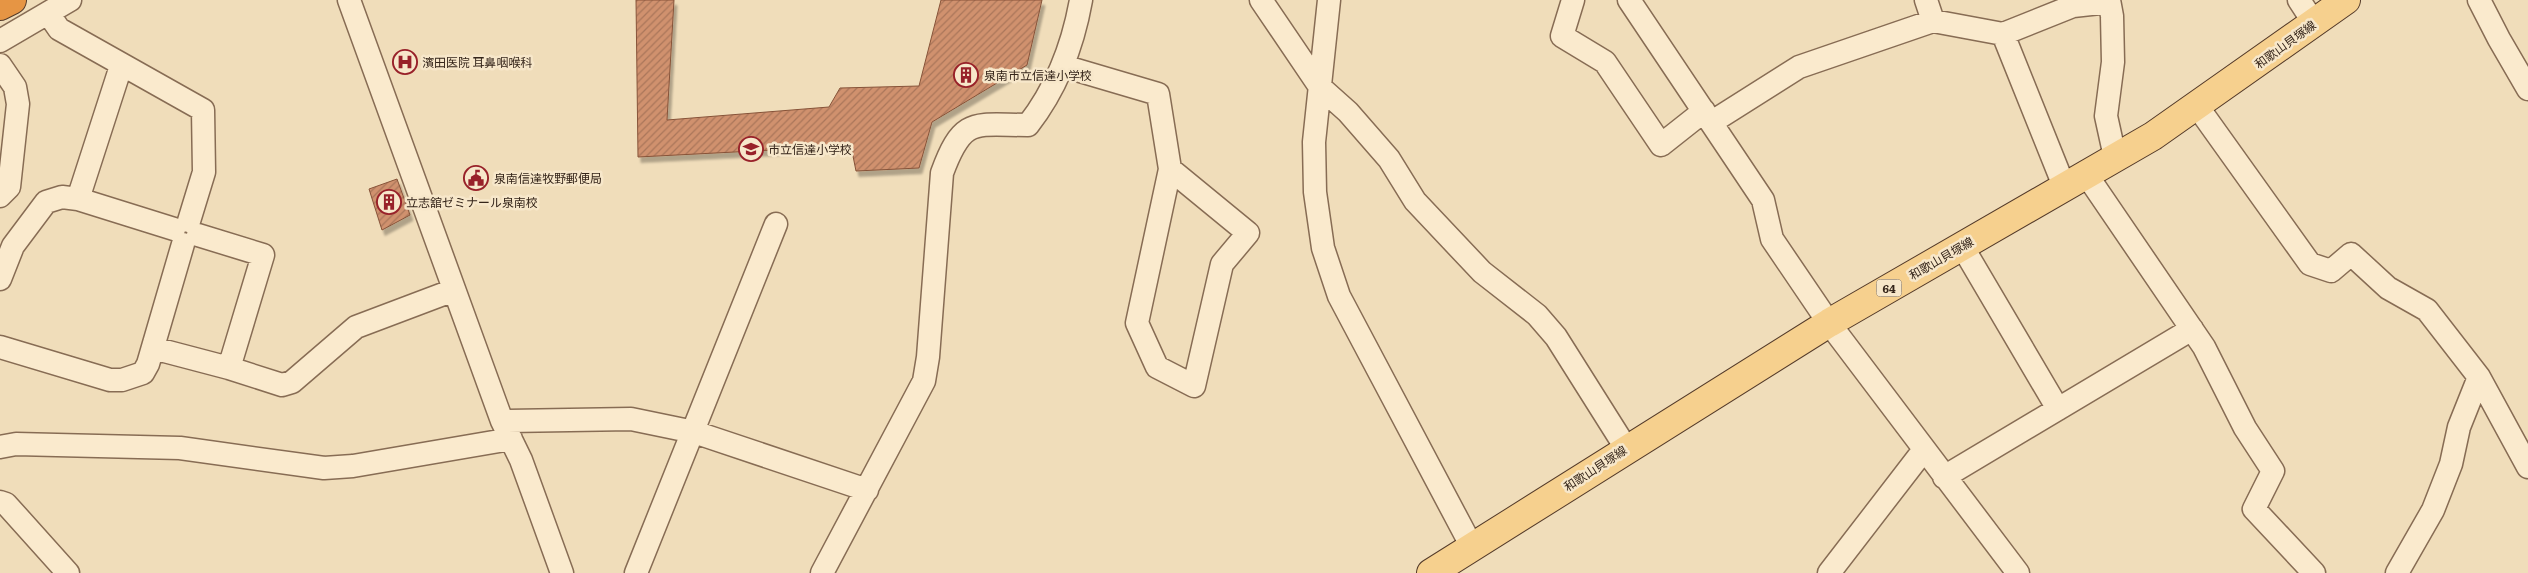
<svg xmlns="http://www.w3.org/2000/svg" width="2528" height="573" viewBox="0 0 2528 573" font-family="Literata,'Noto Sans JP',serif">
<defs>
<pattern id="building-hatch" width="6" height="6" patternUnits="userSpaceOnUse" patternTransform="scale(1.25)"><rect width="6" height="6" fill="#d0916e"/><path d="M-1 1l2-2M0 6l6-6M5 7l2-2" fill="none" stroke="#aa765a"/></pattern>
<filter id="shadow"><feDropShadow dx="3" dy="5.5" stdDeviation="1" flood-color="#0004"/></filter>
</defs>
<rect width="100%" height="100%" fill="#f0ddba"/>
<path fill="url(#building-hatch)" stroke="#875339" filter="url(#shadow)" d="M636 0H674L667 120 829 107 840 88 919 86 941 0H1042L1027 65 932 122 919 168 856 171 851 146 638 157Z
M397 179 410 215 382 230 369 189Z"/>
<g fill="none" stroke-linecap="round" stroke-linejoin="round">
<defs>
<path id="minor" d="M349 0 502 421 521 460 562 573
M1261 0 1320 87 1348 112 1389 159 1415 201 1482 272 1537 315 1556 337 1626 448
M1329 0 1314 142 1315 192 1323 248 1339 296 1472 547
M1573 0 1562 36 1605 62 1661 145 1704 111
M1629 0 1763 200 1772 239 1829 323 2018 573
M1926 0 1933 21
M2109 0 2112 16 2113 62 2106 116 2115 157
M2299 0 2314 23
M2479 0 2499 39 2528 89
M48 13 59 29 203 110 204 172 189 221
M2003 34 2073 6 2109 2
M0 41 70 0
M0 65 15 87 18 104 9 187 0 196
M1063 66 1158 94 1170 169 1137 323 1157 367 1194 386 1222 264 1248 233 1170 169
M2197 106 2310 264 2331 271 2351 254 2388 288 2427 310 2479 377 2528 467
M1712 122 1799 67 1933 21 2003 34 2064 186
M2086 174 2204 347 2245 428 2273 471 2254 509 2314 573
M78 199 121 66
M198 235 263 255 229 368
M1962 246 2058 409
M0 279 13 246 46 202 62 197 78 199 174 229
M0 347 110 380H122L143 373 148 364 183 244
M153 348 229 368 282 385 292 382 356 327 454 290
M502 421 631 419 694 432 867 490
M0 447 16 444 180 448 324 468 353 466 511 439
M1944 477 2192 329
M0 502 6 504 68 573
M636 573 776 224
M822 573 924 381 928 357 942 173C963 116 974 125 1028 125 1056 89 1073 45 1081 0
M1829 573 1923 451
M2397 573 2433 510 2451 464 2459 427 2479 377"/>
<path id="major" d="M1431 573 1829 323 2153 136 2346 0"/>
<path id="highway" d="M0 6 12 0"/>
</defs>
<use href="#minor" stroke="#876c54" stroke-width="25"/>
<use href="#major" stroke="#543a29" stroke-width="30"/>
<use href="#highway" stroke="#543a29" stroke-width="30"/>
<use href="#minor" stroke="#faeacd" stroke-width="22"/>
<use href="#major" stroke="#f6d08e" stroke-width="28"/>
<use href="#highway" stroke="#e69544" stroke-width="28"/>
</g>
<defs>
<symbol id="hospital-ring" viewBox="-11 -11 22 22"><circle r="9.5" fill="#f7e7ca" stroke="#982129" stroke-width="1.5"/><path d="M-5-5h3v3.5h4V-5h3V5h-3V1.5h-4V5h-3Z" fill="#982129"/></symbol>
<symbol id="building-ring" viewBox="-11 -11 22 22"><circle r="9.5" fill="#f7e7ca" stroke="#982129" stroke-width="1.5"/><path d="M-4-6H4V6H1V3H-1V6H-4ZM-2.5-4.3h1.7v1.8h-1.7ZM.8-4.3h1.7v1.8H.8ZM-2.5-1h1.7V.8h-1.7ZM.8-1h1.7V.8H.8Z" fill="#982129"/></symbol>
<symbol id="school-ring" viewBox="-11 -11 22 22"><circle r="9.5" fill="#f7e7ca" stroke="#982129" stroke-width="1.5"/><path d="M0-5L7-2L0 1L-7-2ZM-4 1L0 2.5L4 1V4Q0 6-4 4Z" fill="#982129"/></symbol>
<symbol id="civic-ring" viewBox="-11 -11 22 22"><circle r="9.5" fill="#f7e7ca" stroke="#982129" stroke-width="1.5"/><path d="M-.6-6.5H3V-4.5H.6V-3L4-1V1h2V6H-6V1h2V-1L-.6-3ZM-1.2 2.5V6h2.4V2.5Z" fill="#982129"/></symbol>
</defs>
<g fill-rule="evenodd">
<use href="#hospital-ring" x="391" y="48" width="28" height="28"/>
<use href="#building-ring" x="952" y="61" width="28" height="28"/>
<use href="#school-ring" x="737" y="135" width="28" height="28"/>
<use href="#civic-ring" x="462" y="164" width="28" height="28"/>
<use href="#building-ring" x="375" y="188" width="28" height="28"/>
</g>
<g text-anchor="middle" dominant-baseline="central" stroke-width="5" stroke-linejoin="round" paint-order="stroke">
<rect fill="#f7e7ca" stroke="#6f5f4f" stroke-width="1" x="1876.5" y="279.5" width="25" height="17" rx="4"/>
<g font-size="11" font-weight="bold" fill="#35251a">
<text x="1889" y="288">64</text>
</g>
<g font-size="12" fill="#35251a" stroke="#f7e7ca">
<text transform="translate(2285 44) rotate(-36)">和歌山貝塚線</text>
<text transform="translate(1941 258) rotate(-30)">和歌山貝塚線</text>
<text transform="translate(1595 468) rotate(-33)">和歌山貝塚線</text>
</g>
<g font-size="12" fill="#35251a" stroke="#f7e7ca" text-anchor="start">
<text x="422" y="62">濱田医院 耳鼻咽喉科</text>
<text x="984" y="75">泉南市立信達小学校</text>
<text x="768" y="149">市立信達小学校</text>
<text x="494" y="178">泉南信達牧野郵便局</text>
<text x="406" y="202">立志舘ゼミナール泉南校</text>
</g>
</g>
</svg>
